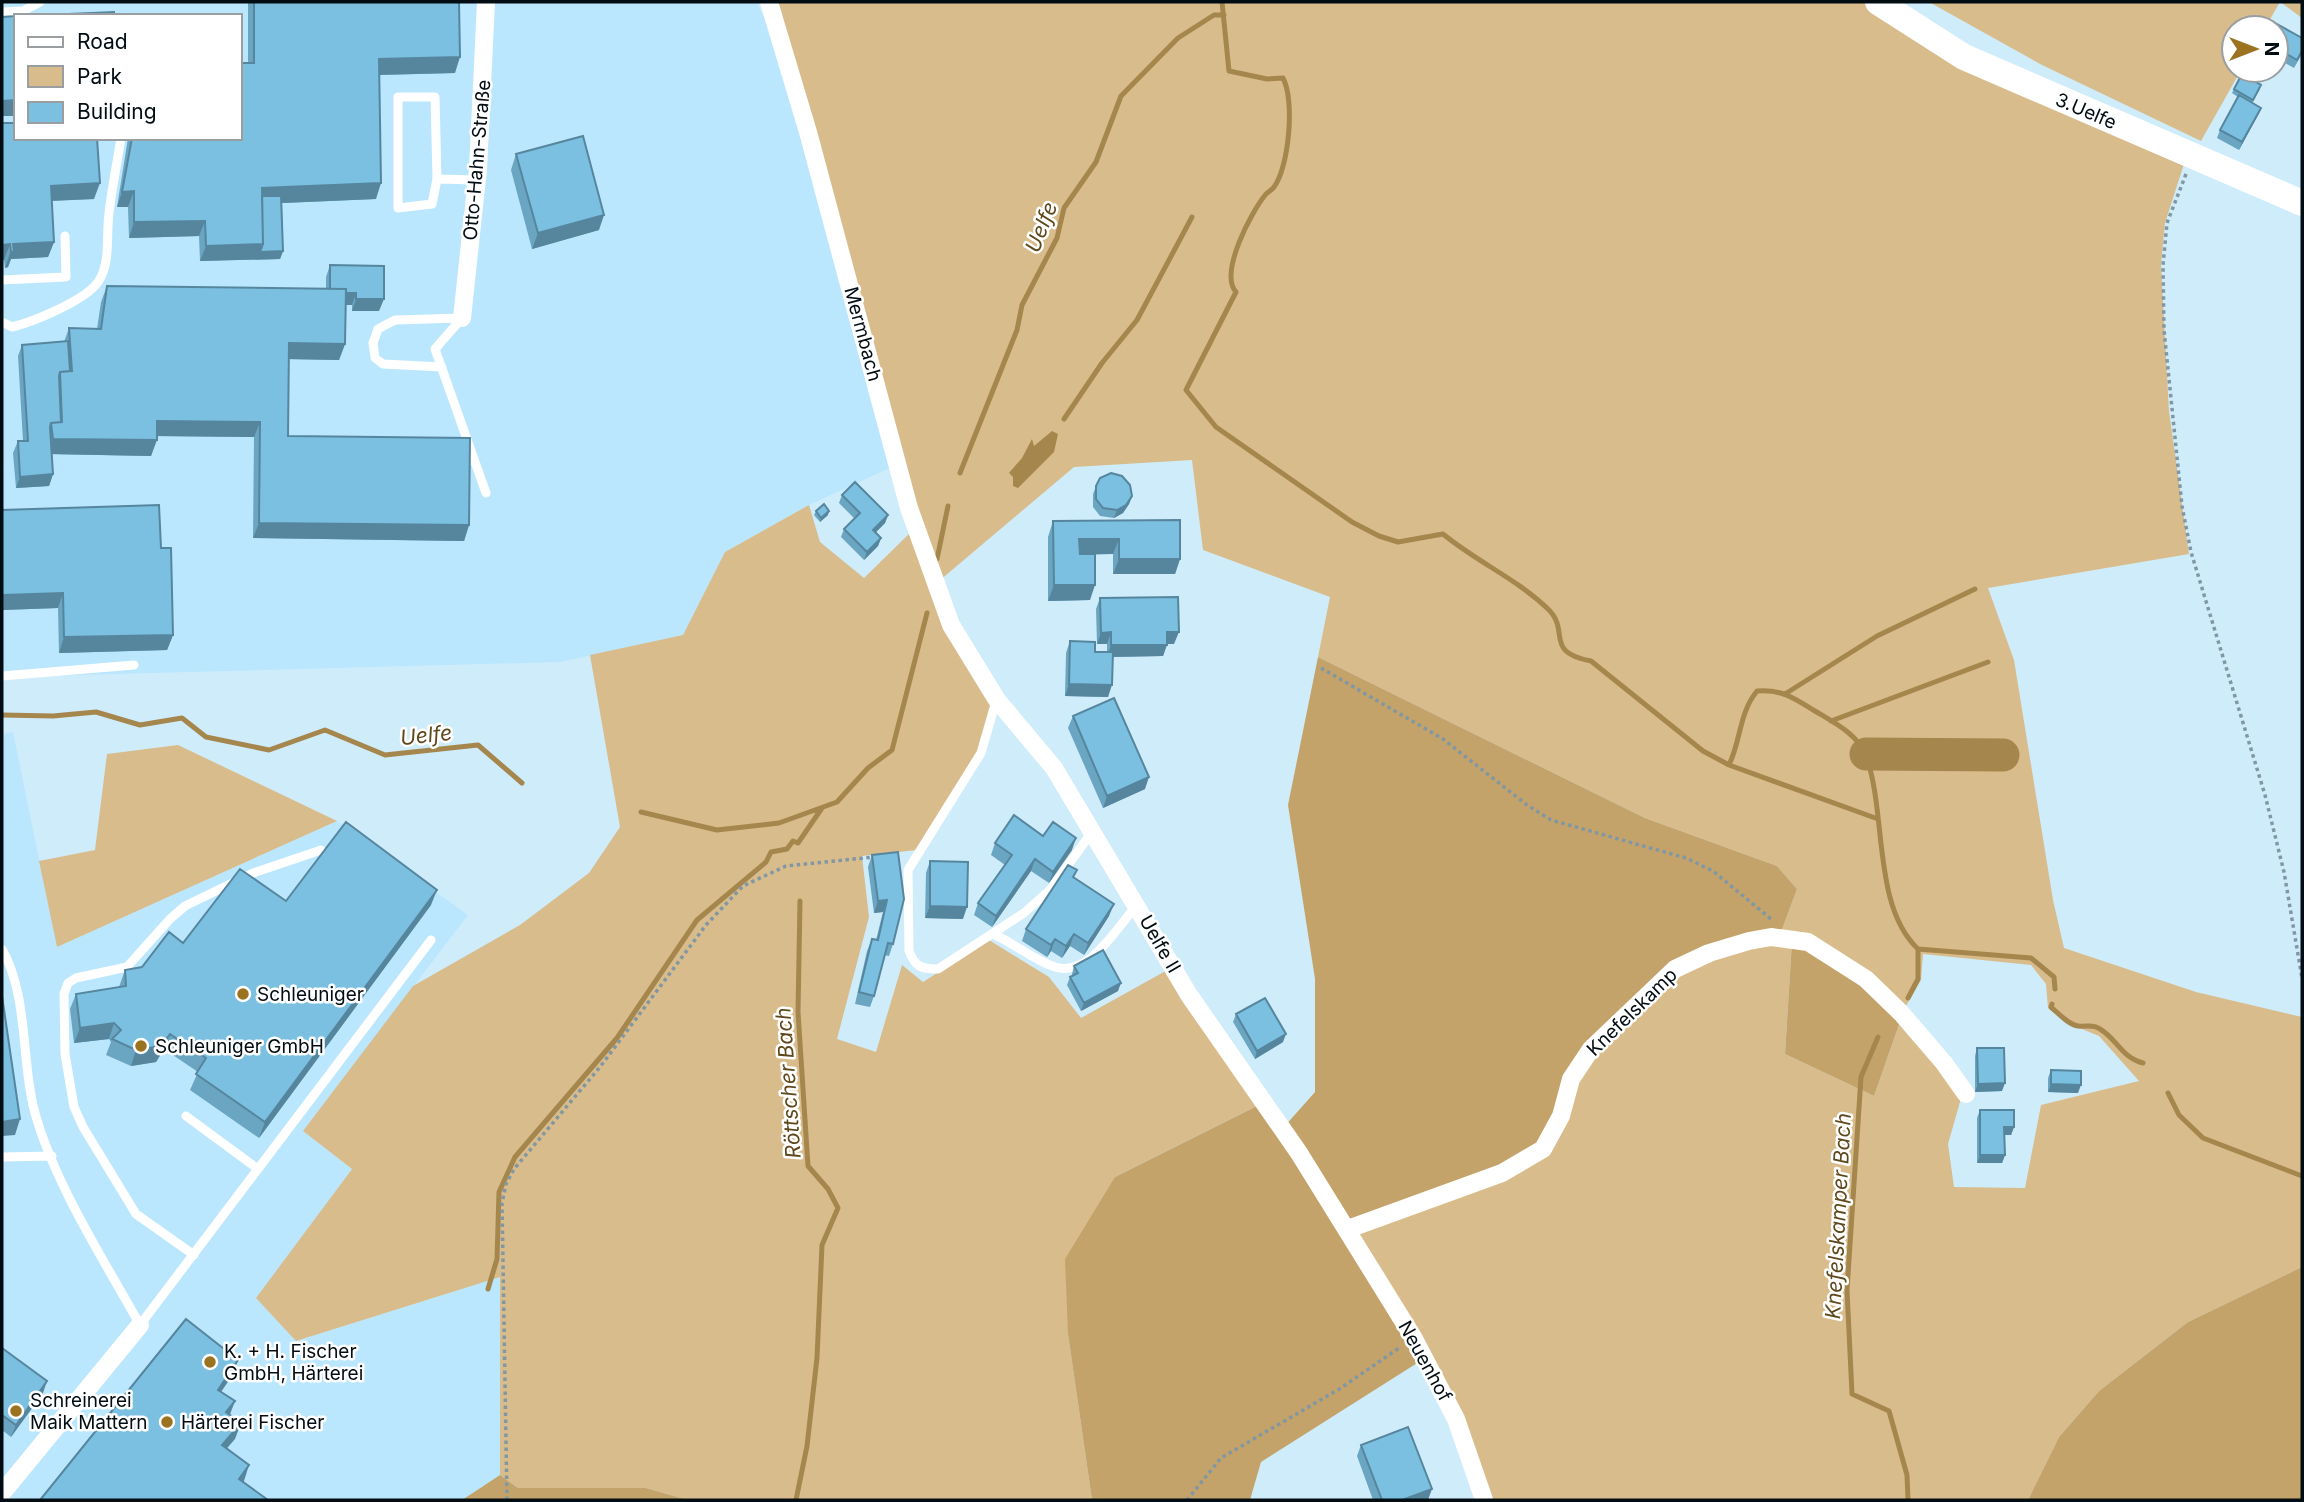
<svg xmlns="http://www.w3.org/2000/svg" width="2304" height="1502" viewBox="0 0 2304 1502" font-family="Inter,sans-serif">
<rect width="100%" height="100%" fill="#cfecfb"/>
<path fill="#bae7fe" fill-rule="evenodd" d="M2 2H757L778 49 894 466 809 505 725 552 683 635 561 662 2 677ZM16 16H240V138H16Z
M13 732 57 947 337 821 468 915 303 1131 352 1169 257 1298 296 1341 500 1277V1475L462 1500H2V734Z"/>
<path fill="#d9bc8b" d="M776 2H1863L1961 64 2184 164 2165 223 2161 265 2169 411 2189 554 1988 588 2014 660 2053 900 2064 948 2196 992 2302 1017V1267L2188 1322 2099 1391 2059 1437 2028 1500H1490L1473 1452 1439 1373 1354 1232C1388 1219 1423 1203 1458 1190 1486 1179 1523 1175 1545 1152 1568 1129 1568 1082 1592 1051L1676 971 1687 965 1748 944 1771 939 1792 941 1785 1054 1874 1096 1901 1019 1962 1095 1948 1144 1954 1187 2025 1188 2041 1105 2139 1081 2099 1036 2065 1022 2048 1008 2046 984 2031 965 1923 954 1921 980 1903 1011C1869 980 1829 937 1780 935L1797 889 1777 866 1645 818 1318 657 1330 597 1203 550 1192 460 1074 467 939 581 898 450Z
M1929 2H2302V18L2280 2 2265 28H2234V70H2241L2201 141 2042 65Z
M809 505 820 542 864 578 912 531 993 700 978 752 917 850 862 856 869 917 837 1039 876 1052 902 965 923 982 989 940 1049 977 1081 1018 1171 968 1259 1105 1115 1177 1068 1334 1092 1500H688L646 1488H518L500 1475V1277L296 1341 256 1298 352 1169 303 1131 413 986 520 925 589 873 620 827 590 655 683 635 725 552Z
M178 745 337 821 57 947 39 861 95 850 107 754Z"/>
<path fill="#c4a36a" d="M1318 657 1645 818 1777 866 1797 889 1780 935 1709 950 1606 1031 1559 1116 1531 1155 1348 1226 1283 1128 1315 1092V979L1288 805Z
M1792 941 1816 948 1901 1019 1874 1096 1785 1054Z
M1259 1105 1422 1360 1261 1462 1250 1500H1092L1068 1334 1065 1259 1115 1177Z
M2302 1267V1500H2028L2059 1437 2099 1391 2188 1322Z
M500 1475 518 1488H646L688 1500H462Z"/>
<path fill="#a5864d" d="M1052 431 1058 434 1054 452 1018 488 1013 486V477L1009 473 1022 458 1032 439 1034 446Z"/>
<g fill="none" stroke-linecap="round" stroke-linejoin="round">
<path stroke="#a5864d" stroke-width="5" d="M1222 2 1229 71 1267 79 1283 78C1295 100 1289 167 1274 187 1272 190 1268 192 1266 194 1251 212 1219 273 1236 292L1186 390 1216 427 1352 522 1379 536 1398 542 1443 534C1477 562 1517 579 1548 609 1571 631 1543 652 1591 661L1703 751 1729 765C1741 740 1739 713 1757 691 1782 689 1794 698 1815 711 1833 722 1859 735 1866 756 1887 813 1872 906 1918 949
M1064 419 1102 363 1137 320 1192 217
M960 473 1017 330 1022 305 1057 238 1064 208 1096 162 1121 96 1178 38 1214 15H1224
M937 559 948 506
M1785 694 1877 636 1975 589
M2 715 53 716 96 712 140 725 182 718 206 737 269 750 325 730 385 755 478 745 522 783
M1831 721 1988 662
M1729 765 1878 819
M641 812 717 830 779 823 837 802 868 768 892 750 927 613
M1918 949 2031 958 2054 977 2055 989
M1908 998 1918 979V949
M2052 1004 2051 1007C2058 1013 2069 1025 2078 1026 2087 1027 2093 1024 2100 1029 2117 1039 2122 1058 2143 1063
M1878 1037 1861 1077 1847 1290 1852 1394 1889 1411 1907 1475 1908 1500
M2168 1093 2179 1115 2203 1138 2302 1176
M488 1289 497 1259 499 1192 515 1157 617 1038 697 920 766 862 771 852 787 849 793 841 798 843 822 808
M796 1500 807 1446 817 1358 822 1245 838 1208 828 1189 808 1166 798 1012 800 901"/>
<path stroke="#a5864d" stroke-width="33" d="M1866 754 2003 755"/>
<path stroke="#8197a3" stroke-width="3.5" stroke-dasharray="3.5 3.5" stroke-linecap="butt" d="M2186 174 2167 223 2163 265 2164 330 2182 506 2191 552 2265 795 2284 872 2302 978
M1321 668 1443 739 1527 805 1551 820 1686 858 1713 871 1771 919
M507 1500 502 1203 506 1184 514 1169 600 1067 706 925 743 886 786 866 874 857
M1187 1500 1221 1458 1341 1388 1399 1348"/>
<path stroke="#fff" stroke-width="9" d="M2 12 23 11 40 2
M437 179 435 97H398V208L432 204 437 179 477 180
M2 280 66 277 65 236
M462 318 435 349 486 493
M2 322 12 327C33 322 86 300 98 282 111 264 106 235 109 213 112 188 117 163 121 138
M442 367 383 364 375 358 373 343 378 329 395 320 462 318
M2 676 134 665
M996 701 981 753 908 870 909 951C915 967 921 969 938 969L1024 913 1050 890 1092 832
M993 934C1014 943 1033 960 1055 967 1089 978 1118 926 1137 905
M2 949C30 999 20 1066 37 1120 58 1189 105 1262 140 1325L431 940
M186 1116 258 1169
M2 1157 52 1156
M194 1255 136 1214 83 1127 74 1107 65 1054 64 994 68 983 76 978 127 967 170 919 185 906 253 873 321 850"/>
<path stroke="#fff" stroke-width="18" d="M769 2 808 132 909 508 951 625 997 700 1054 768 1189 995 1299 1153 1413 1337 1456 1419 1484 1500
M462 318 478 169 486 2
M1348 1229 1502 1173 1543 1149 1561 1116 1571 1079 1591 1049 1675 969 1709 953 1749 941 1771 937 1808 942 1866 979 1901 1013 1944 1063 1966 1094
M2 1493 140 1325"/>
<path stroke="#fff" stroke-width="26" d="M1878 2 1964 57 2302 203"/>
</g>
<path fill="#6aa5c2" d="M248 2H459L455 73 380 75 376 199 282 203 283 251 280 259 200 261 199 236 129 238 128 207H117L128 138H240L248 63Z
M2276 28 2302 54 2294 68 2276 58Z
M2234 89H2260L2252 103 2261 108 2258 115 2239 150 2217 138 2220 130 2238 97 2232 93Z
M2 123 94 199 52 201 54 242 48 257 11 259 8 267 5 268 4 260Z
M516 154 599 230 532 249 511 170Z
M330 265 379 311H352V305H346L345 344 339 360 289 359 288 436 469 525 464 541 253 538 254 437 157 436 151 456 52 454 53 474 49 486 16 488 13 453 18 441H23L18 356 22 345 64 342 69 328 97 329 101 302 107 286 326 289V277Z
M1096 486 1132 496 1129 504 1123 513 1114 518 1100 516 1093 507V494Z
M842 495 888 515 885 523 876 532 881 538 878 546 864 560 841 537 844 529 855 519 839 503Z
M2 510 161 548 173 635 167 650 59 653 58 608 2 610Z
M816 511 828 515 820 522 814 515Z
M1180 520V559L1175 574H1113V554H1095L1090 600 1048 601V537L1053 521Z
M1100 598 1174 644H1167L1163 656 1113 657 1108 697 1065 696 1066 653 1070 641 1095 652H1107V644H1097L1096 609Z
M1073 716 1145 789 1103 808 1068 728Z
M1043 836 1072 850 1049 883 1031 871 992 927 974 915 978 903 1005 865 991 855 995 843Z
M898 852 893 944 889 956 884 955 874 996 870 1007 855 1004 867 951 872 939 876 940 883 912 874 913 868 867 872 855Z
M930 861 963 919 925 918 926 873Z
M1074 878 1109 916 1084 955 1070 946 1062 958 1051 951 1047 957 1022 941 1026 929Z
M286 901 431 905 259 1138 190 1090 198 1072 164 1049 156 1062 131 1066 106 1055 111 1042 109 1039 74 1043 70 1009 76 994 119 987 125 970 142 967 183 943Z
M1074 966 1118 991 1081 1011 1067 985 1070 977 1073 976 1072 974Z
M1236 1014 1283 1042 1255 1059 1233 1022Z
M1977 1048 2002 1091 1975 1092V1056Z
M2051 1070 2078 1093 2048 1092V1078Z
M1980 1110 2014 1127 2011 1135H2004L2005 1155 2002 1163H1977V1118Z
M2 1348 43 1393 11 1437 2 1430Z
M1361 1445 1428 1500H1373L1357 1456Z"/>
<path fill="#56869e" d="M460 57 455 73 374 75 379 59Z
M16 100V116H2V101Z
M2261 108 2258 115 2239 150 2242 142Z
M100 183 94 199 45 201 51 186Z
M381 183 376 199 259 204 262 188Z
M134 191 128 207H117L122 192Z
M604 215 599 230 532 249 538 233Z
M205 221 199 236 129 238 134 222Z
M54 242 48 257 11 259 8 267 5 268 13 244Z
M10 244 4 260H2V245Z
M263 244 283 251 280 259 200 261 206 246Z
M330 293H356L352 305H326Z
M356 299H384L379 311H352Z
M289 343 345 344 339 360 283 359Z
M157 421 260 422 254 437 151 436Z
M53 439 157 440 151 456 47 454Z
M53 474 49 486 16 488 20 477Z
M1132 496 1129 504 1123 513 1114 518 1117 510Z
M829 511 828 515 820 522 821 518Z
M888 515 885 523 870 538 873 530Z
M259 523 469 525 464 541 253 538Z
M881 538 878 546 864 560 867 552Z
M1079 539H1119L1113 554 1074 555Z
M1119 559H1180L1175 574H1113Z
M1054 585H1095L1090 600 1048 601Z
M63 593 58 608 2 610V595Z
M1111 632 1107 644H1097L1101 633Z
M1167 632H1179L1174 644H1163Z
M173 635 167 650 59 653 64 637Z
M1111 645H1167L1163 656 1107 657Z
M1069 684 1112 685 1108 697 1065 696Z
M1149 777 1145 789 1103 808 1107 796Z
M1076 838 1072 850 1049 883 1053 872Z
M1035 859 1031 871 992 927 996 916Z
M437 890 431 905 259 1138 265 1122Z
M887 900 883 912 874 913 878 901Z
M1114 904 1109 916 1084 955 1088 943Z
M930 906 967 907 963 919 925 918Z
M1074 934 1070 946 1062 958 1066 946Z
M1055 939 1051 951 1047 957 1051 945Z
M1121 983 1118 991 1081 1011 1084 1003Z
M114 1023 109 1039 74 1043 80 1028Z
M170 1034 164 1049 156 1062 131 1066 136 1050Z
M1286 1034 1283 1042 1255 1059 1257 1051Z
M2005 1083 2002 1091 1975 1092 1978 1084Z
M2051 1084 2081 1085 2078 1093 2048 1092Z
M20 1119 15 1135 2 1136V1122Z
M2004 1127H2014L2011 1135H2001Z
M1980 1155H2005L2002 1163H1977Z
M238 1360 232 1376 212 1405 218 1390Z
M47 1381 43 1393 11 1437 16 1425Z
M235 1401 229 1417 226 1412Z
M241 1423 235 1439 216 1461 222 1445Z
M249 1465 244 1481 234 1495 239 1479Z
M1432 1489 1428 1500H1402Z"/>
<path fill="#7bc0e1" stroke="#56869e" stroke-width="2" d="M254 2H459L460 57 379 59 381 183 262 188 263 244 206 246 205 221 134 222V191L122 192 132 138H240V63H254Z
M114 12V16H21Z
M16 16V100L2 101V17Z
M2277 24 2302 38V51L2297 60 2276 48V28H2275Z
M2242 74 2261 85 2253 100 2234 89Z
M2239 95 2261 108 2242 142 2220 130Z
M2 123H16V138H97L100 183 51 186 54 242 13 244 14 252H11L10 244 2 245Z
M583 136 604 215 538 233 516 154Z
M262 196H281L283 251 260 252 263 244Z
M330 265 384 266V299H356V293H346V289H330Z
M107 286 346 289 345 344 289 343 288 436 470 438 469 525 259 523 260 422 157 421V440L53 439 51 423 62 422 60 372 72 371 69 328 101 329Z
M68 341 70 371 60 372 59 376 61 422 51 423 50 427 53 474 20 477 18 441H28L22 345Z
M1111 473 1122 476 1130 485 1132 496 1126 505 1117 510 1103 508 1096 499V486L1100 478Z
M855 482 888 515 873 530 881 538 867 552 844 529 860 513 842 495Z
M824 504 829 511 821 518 816 511Z
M159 505 161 548H171L173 635 64 637 63 593 2 595V510Z
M1180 520V559H1119V539H1079L1080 554H1095V585H1054L1053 521Z
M1178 597 1179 632H1167V645H1111V632L1101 633 1100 598Z
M1070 641 1095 642V652H1113L1112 685 1069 684Z
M1114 698 1149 777 1107 796 1073 716Z
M1014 815 1043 836 1053 822 1076 838 1053 872 1035 859 996 916 978 903 1012 855 995 843Z
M346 822 437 890 265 1122 196 1074 206 1058 170 1034 161 1046 136 1050 112 1039 121 1030 114 1023 80 1028 76 994 126 986 125 970 142 967 169 932 183 943 240 869 286 901Z
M898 852 904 899 893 944 888 943 874 996 859 992 872 939 878 940 887 900 878 901 872 855Z
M930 861 968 862 967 907 930 906Z
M1068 865 1077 870 1073 877 1114 904 1088 943 1074 934 1066 946 1055 939 1051 945 1026 929Z
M1103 950 1121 983 1084 1003 1070 977 1078 973 1074 966Z
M2 996 20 1119 2 1122Z
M1265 998 1286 1034 1257 1051 1236 1014Z
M1977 1048H2004L2005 1083 1978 1084Z
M2051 1070 2081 1071V1085L2051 1084Z
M1980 1110H2014V1127H2004L2005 1155H1980Z
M186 1319 238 1360 218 1390 235 1401 226 1412 241 1423 222 1445 249 1465 239 1479 268 1500H40Z
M2 1348 47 1381 16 1425 2 1415Z
M1408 1427 1432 1489 1402 1500H1382L1361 1445Z"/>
<g fill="#9b7320" stroke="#fff" stroke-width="2.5">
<circle cx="243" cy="994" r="7"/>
<circle cx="141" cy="1046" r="7"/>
<circle cx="210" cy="1362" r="7"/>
<circle cx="16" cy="1411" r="7"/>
<circle cx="167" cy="1422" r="7"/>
</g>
<g text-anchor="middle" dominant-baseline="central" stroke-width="5" stroke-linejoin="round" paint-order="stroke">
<g font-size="19" fill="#020d13" stroke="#fff">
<text transform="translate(2086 111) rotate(23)">3.Uelfe</text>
<text transform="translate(477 160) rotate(-85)">Otto-Hahn-Straße</text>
<text transform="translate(863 334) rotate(75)">Mermbach</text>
<text transform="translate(1160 944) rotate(60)">Uelfe II</text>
<text transform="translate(1632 1012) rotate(-44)">Knefelskamp</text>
<text transform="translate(1425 1361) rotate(61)">Neuenhof</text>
</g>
<g font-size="19" fill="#020d13" stroke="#fff" text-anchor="start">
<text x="257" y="994">Schleuniger</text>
<text x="155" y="1046">Schleuniger GmbH</text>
<text x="224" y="1351">K. + H. Fischer<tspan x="224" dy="22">GmbH, Härterei</tspan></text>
<text x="30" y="1400">Schreinerei<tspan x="30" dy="22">Maik Mattern</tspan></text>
<text x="181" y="1422">Härterei Fischer</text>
</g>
<g font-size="21" font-style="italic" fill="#5e471a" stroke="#fff">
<text transform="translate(1041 227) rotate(-68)">Uelfe</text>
<text transform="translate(426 735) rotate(-6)">Uelfe</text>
<text transform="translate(788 1083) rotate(-94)">Röttscher Bach</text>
<text transform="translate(1838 1216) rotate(-87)">Knefelskamper Bach</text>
</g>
</g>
<rect width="2304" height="1502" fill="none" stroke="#020d13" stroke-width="7"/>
<rect x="14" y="14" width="228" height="126" fill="#ffffff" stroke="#9a9ea1" stroke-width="2"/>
<rect x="28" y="37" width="35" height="10" fill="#ffffff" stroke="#9a9ea1" stroke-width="2"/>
<text x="77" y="49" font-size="21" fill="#020d13">Road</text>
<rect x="28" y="66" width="35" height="21" fill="#d9bc8b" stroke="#9a9ea1" stroke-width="2"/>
<text x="77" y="84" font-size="21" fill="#020d13">Park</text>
<rect x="28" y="102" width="35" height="21" fill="#7bc0e1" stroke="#9a9ea1" stroke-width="2"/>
<text x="77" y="119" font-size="21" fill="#020d13">Building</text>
<g transform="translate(2255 49) rotate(90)"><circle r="33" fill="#ffffff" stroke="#9a9ea1" stroke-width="2"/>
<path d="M0-5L12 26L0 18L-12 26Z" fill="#9b7320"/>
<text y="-10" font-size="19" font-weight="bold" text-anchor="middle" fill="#020d13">N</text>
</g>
</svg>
